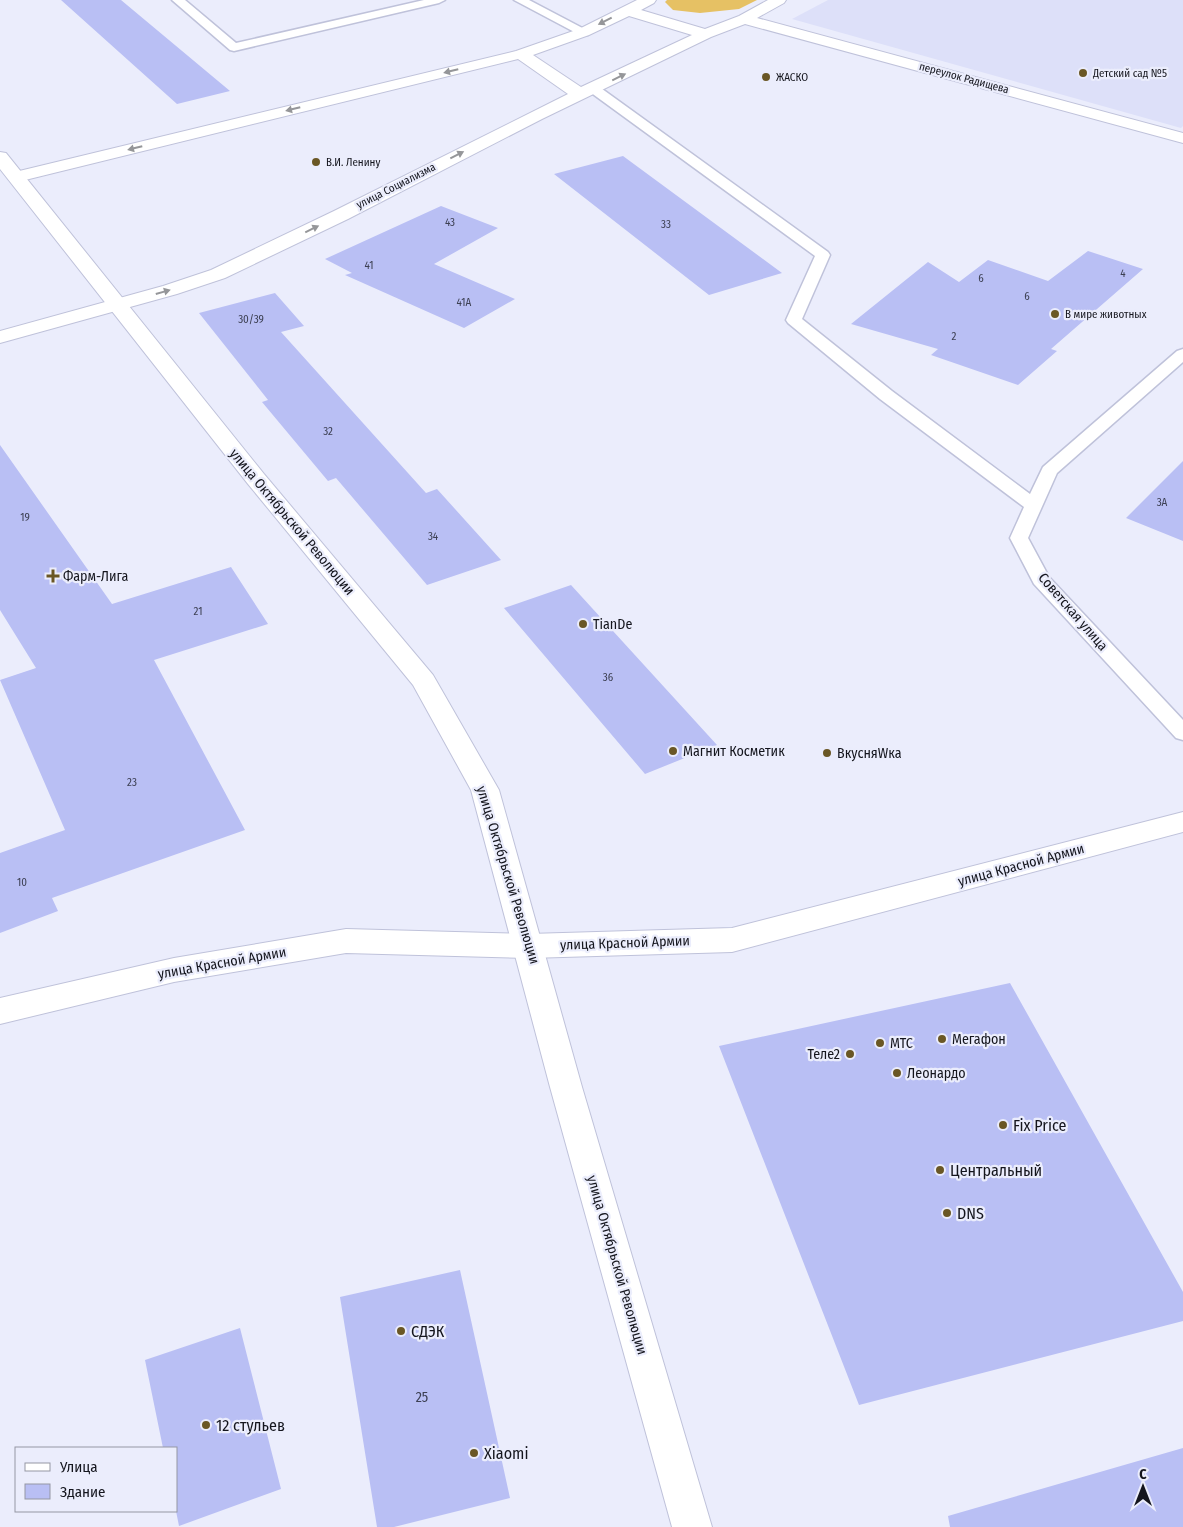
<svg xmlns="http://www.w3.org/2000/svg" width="1183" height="1527" viewBox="0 0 1183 1527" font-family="'Fira Sans Condensed',sans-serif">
<rect width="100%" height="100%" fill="#ebedfc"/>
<path fill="#dde0f9" d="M828 0H1183V126L1181 128 792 19Z"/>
<path fill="#e6c164" d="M667 0H757L739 9 700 13 673 10 665 2Z"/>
<path fill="#b9bff4" d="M61 0H121L230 91 177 104Z
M623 156 782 273 709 295 554 174Z
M441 206 498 228 434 264 515 299 464 328 345 275 352 273 325 259Z
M1088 251 1143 269 1051 349 1057 351 1018 385 931 355 938 349 851 324 928 262 959 282 988 260 1048 281Z
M275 293 304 326 281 332 426 493 437 489 501 560 427 585 336 478 328 481 262 402 268 400 199 313Z
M0 445 112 604 231 567 268 624 154 660 245 830 52 898 58 911 0 933V853L65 830 0 680 36 668 0 610Z
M1183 461V541L1126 518Z
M571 585 717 745 645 774 504 608Z
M1010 983 1183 1292V1321L859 1405 719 1046Z
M460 1270 510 1498 394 1527H377L340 1297Z
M240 1328 281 1489 179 1526 176 1511V1448H163L145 1360Z
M1183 1448V1527H950L948 1516Z"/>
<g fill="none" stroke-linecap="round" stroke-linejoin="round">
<defs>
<path id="lane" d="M172 0H185L236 43 424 0H445L439 3 234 51 230 50Z
M514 0H529L590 32 588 35H580Z
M594 85 598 86 828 252 830 255 802 319 892 391 1030 494 1043 467 1177 351 1183 349V362L1057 473 1028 538 1049 577 1183 720V740L1176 738 1034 584 1010 538 1024 507 880 399 788 323 786 320 815 256 590 92 588 89Z"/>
<path id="street" d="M637 0H656L654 3 641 10 705 29 739 16 768 0H786L784 3 757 18 1183 133V143L745 24 711 37 542 119 348 219 225 278 177 294 0 343V331L163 286 211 270 334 211 568 94 518 59 17 182 11 181 8 177 11 173 516 51 579 29ZM629 16 692 35 581 87 533 55 589 35Z
M1183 812V832L732 952 529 958 346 953 174 982 0 1024V998L174 958 346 929 529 934 732 928Z"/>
<path id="primary" d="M0 152 6 153 264 474 433 675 499 790 582 1087 712 1527H672L550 1087 471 790 413 685 248 484 0 169Z"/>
</defs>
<use href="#lane" stroke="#bfc2da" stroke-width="3"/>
<use href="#street" stroke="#bfc2da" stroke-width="2"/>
<use href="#primary" stroke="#bfc2da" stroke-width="2"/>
<use href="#lane" fill="#fff" fill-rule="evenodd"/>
<use href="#street" fill="#fff" fill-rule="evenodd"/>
<use href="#primary" fill="#fff" fill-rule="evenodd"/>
</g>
<defs><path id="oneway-solid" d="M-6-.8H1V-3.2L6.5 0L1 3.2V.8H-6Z" transform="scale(1.25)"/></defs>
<g fill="#959699">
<use href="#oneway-solid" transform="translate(605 21) rotate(153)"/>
<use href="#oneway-solid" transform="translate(451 71) rotate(166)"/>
<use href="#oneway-solid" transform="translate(619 77) rotate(-26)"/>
<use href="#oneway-solid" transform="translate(293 109) rotate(166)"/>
<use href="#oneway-solid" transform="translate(135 148) rotate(166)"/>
<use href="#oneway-solid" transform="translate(457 155) rotate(-27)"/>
<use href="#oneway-solid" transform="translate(312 229) rotate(-26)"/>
<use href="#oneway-solid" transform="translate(163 292) rotate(-16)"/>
</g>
<g fill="#6a5725" stroke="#ebedfc" stroke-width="2">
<circle cx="1083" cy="73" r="5"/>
<circle cx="766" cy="77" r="5"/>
<circle cx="316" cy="162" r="5"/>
<circle cx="1055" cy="314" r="5"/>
<path d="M50.5 568.5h5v5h5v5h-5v5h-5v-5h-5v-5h5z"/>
<circle cx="583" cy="624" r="5"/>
<circle cx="673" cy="751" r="5"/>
<circle cx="827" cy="753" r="5"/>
<circle cx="942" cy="1039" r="5"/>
<circle cx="880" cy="1043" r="5"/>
<circle cx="850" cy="1054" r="5"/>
<circle cx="897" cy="1073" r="5"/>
<circle cx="1003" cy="1125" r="5"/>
<circle cx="940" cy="1170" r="5"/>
<circle cx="947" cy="1213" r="5"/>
<circle cx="401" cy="1331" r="5"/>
<circle cx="206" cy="1425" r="5"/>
<circle cx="474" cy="1453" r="5"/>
</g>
<g text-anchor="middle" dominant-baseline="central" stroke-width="4.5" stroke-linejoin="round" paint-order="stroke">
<g font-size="11" fill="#14151d" stroke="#ebedfc" text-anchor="start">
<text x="1093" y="73">Детский сад №5</text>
<text x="776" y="77">ЖАСКО</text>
<text x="326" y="162">В.И. Ленину</text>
<text x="1065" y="314">В мире животных</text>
</g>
<g font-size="11" fill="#14151d" stroke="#ebedfc">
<text transform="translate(964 78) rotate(15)">переулок Радищева</text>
<text transform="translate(396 186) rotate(-27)">улица Социализма</text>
</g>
<g font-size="11" fill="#3d4053">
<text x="450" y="222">43</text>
<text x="666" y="224">33</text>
<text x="369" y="265">41</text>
<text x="1123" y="273">4</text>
<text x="981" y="278">6</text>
<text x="1027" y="296">6</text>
<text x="464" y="302">41А</text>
<text x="251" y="319">30/39</text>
<text x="954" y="336">2</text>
<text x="328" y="431">32</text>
<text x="1162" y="502">3А</text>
<text x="25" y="517">19</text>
<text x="433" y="536">34</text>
<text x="198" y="611">21</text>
<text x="608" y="677">36</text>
<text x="132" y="782">23</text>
<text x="22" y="882">10</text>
</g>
<g font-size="14" fill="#14151d" stroke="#ebedfc">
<text transform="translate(292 522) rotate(50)">улица Октябрьской Революции</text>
<text transform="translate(1073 612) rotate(49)">Советская улица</text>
<text transform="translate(1021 865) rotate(-15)">улица Красной Армии</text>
<text transform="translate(508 875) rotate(73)">улица Октябрьской Революции</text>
<text transform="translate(625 943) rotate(-2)">улица Красной Армии</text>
<text transform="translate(222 963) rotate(-10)">улица Красной Армии</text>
<text transform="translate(617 1265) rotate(74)">улица Октябрьской Революции</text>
</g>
<g font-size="14" fill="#14151d" stroke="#ebedfc" text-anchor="start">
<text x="63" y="576">Фарм-Лига</text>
<text x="593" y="624">TianDe</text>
<text x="683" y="751">Магнит Косметик</text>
<text x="837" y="753">ВкусняWка</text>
<text x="952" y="1039">Мегафон</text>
<text x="890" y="1043">МТС</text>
<text x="840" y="1054" text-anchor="end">Теле2</text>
<text x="907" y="1073">Леонардо</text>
</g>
<g font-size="14" fill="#3d4053">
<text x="422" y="1397">25</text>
</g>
<g font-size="16" fill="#14151d" stroke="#ebedfc" text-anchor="start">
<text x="1013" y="1125">Fix Price</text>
<text x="950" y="1170">Центральный</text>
<text x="957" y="1213">DNS</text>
<text x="411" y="1331">СДЭК</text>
<text x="216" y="1425">12 стульев</text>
<text x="484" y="1453">Xiaomi</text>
</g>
</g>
<rect x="15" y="1447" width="162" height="65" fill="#ebedfc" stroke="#9597a3"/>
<rect x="25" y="1463" width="25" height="8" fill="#ffffff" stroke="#9597a3"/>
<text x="60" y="1472" font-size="15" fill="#14151d">Улица</text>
<rect x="25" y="1484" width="25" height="15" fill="#b9bff4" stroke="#9597a3"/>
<text x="60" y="1497" font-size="15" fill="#14151d">Здание</text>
<g transform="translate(1143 1487)" stroke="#ebedfc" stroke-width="4" paint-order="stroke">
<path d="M0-4L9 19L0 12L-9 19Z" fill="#14151d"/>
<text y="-8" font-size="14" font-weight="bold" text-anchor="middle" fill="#14151d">С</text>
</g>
</svg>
